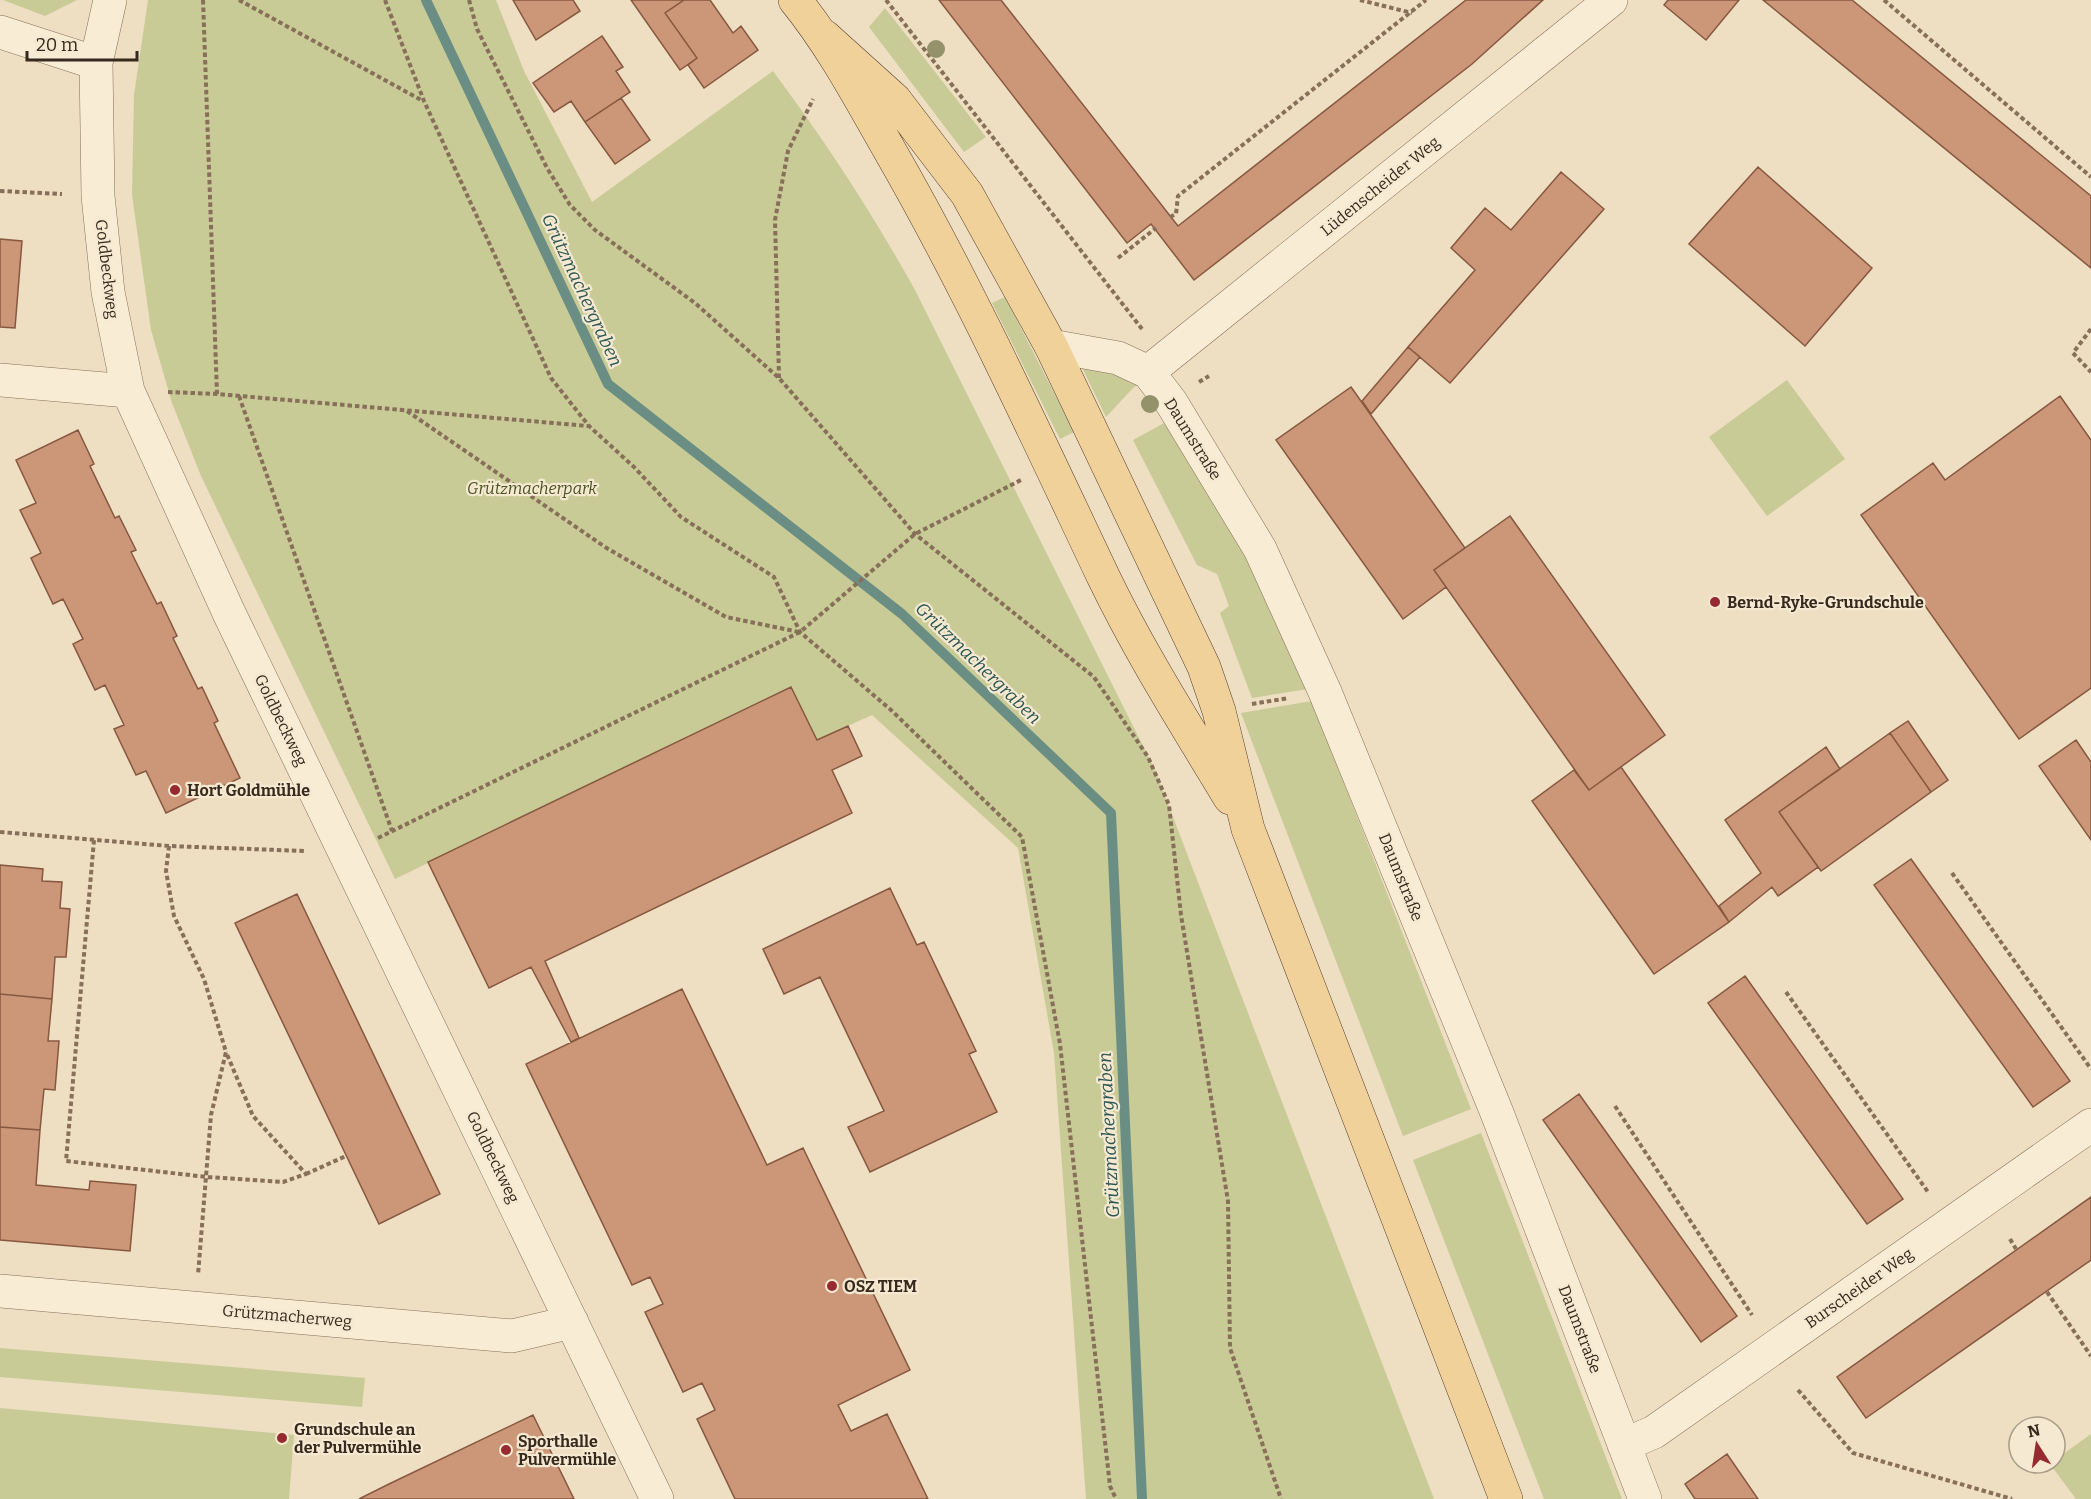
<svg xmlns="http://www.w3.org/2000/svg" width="2091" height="1499" viewBox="0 0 2091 1499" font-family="Bitter,serif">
<rect width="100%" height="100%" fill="#eedec2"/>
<path fill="#c8cb96" d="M3 0H77L45 16Z
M148 0H496L524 71 592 202 773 71C827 144 871 211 915 290L1155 770 1434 1499H1086L1054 1053 1018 848 872 715 817 740 791 687 395 879 201 476 172 403 151 330 132 195 134 95Z
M885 8 986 137 964 152 869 27Z
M1005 297 1074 432 1060 439 992 303Z
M1077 357 1143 383 1134 387 1106 417Z
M1787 380 1845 459 1767 516 1709 437Z
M1168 421 1232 521 1308 689 1252 698 1220 613 1229 606 1217 574 1197 565 1133 440Z
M1312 701 1471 1109 1403 1136 1241 713Z
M1481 1133 1622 1499H1544L1413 1160Z
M0 1348 365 1378 362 1407 0 1377Z
M0 1408 294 1435 289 1499H0Z
M2091 1434V1499H2076L2050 1464 2055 1463V1460Z"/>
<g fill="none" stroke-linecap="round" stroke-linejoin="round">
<path stroke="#6b8e84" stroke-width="10" d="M426 0 608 384 902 614 1111 813 1142 1499"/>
</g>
<path fill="#cc9678" stroke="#86583f" stroke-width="1.5" d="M513 0H573L580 11 536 40Z
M631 0H684L665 13 697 58 680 70Z
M684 0H710L733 33 741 26 758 50 704 88 688 65 697 58 665 13Z
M939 0H1001L1178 226 1466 0H1543L1472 64 1194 280 1151 224 1127 243Z
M1668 0H1739L1706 40 1664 5Z
M1763 0H1852L2091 196V268Z
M602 36 623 67 616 71 630 92 585 122 571 101 554 112 533 83Z
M621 98 650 140 615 164 585 122Z
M1758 167 1872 268 1805 346 1689 244Z
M1561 172 1604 209 1450 383 1408 347 1475 270 1451 248 1485 208 1511 230Z
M0 239 22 241 15 328 0 327Z
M1408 347 1420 357 1371 414 1362 401Z
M1351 387 1465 548 1434 570 1446 587 1403 619 1276 440Z
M2060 396 2091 440V688L2019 739 1861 515 1933 463 1945 480Z
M78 430 94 464 90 466 115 518 119 516 136 550 131 552 157 604 161 602 177 636 173 638 198 689 202 687 218 721 214 723 240 778 166 813 146 771 136 775 114 729 124 725 105 685 95 690 73 644 83 639 63 599 53 604 31 558 41 553 20 510 36 503 16 460Z
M1510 516 1665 735 1589 790 1434 570Z
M791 687 817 740 848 726 862 756 832 770 852 813 545 961 579 1038 571 1042 531 967 489 988 428 862Z
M1908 721 1948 780 1931 792 1890 733Z
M1890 733 1931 792 1821 871 1779 812Z
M2076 740 2091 762V840L2039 766Z
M1826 747 1840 769 1779 812 1818 867 1778 896 1772 887 1729 922 1719 906 1761 873 1725 820Z
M1621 767 1729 922 1654 974 1532 801 1574 770 1589 790Z
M1911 859 2070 1081 2033 1107 1874 885Z
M0 865 43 869 42 881 62 882 60 908 70 909 66 957H55L52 999 0 994Z
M890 888 917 945 924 942 976 1051 969 1054 997 1112 870 1172 848 1127 884 1111 820 977 784 994 763 949Z
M297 894 440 1194 379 1224 235 923Z
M1745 976 1903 1199 1867 1224 1708 1003Z
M682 989 767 1165 803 1148 910 1370 838 1405 851 1431 887 1414 928 1499H735L697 1419 715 1410 702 1383 683 1392 645 1312 663 1304 650 1277 632 1285 526 1064Z
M0 994 52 999 48 1041H59L55 1090 44 1089 40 1130 0 1127Z
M1579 1094 1737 1316 1701 1342 1543 1120Z
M0 1127 40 1130 36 1185 89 1190 90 1181 136 1185 130 1251 0 1240Z
M2091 1197V1260L1866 1418 1837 1377Z
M533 1415 574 1499H359L389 1484Z
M1727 1454 1758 1499H1695L1685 1484Z"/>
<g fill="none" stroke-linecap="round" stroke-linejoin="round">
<defs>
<path id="minor" d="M110 0 96 63 98 196 108 292 128 391 229 613 657 1499
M0 32 96 63
M1051 346 1118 358 1148 372 1171 402 1260 549 1325 692 1497 1113 1645 1499
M1148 372 1611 0
M0 380 128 391
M0 1291 512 1336 572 1322
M1624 1445 1654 1432 2091 1125"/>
<path id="major" d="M795 0C833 47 860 99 890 151 969 288 1035 433 1103 576 1140 653 1186 725 1230 798
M824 36 895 100 967 194 1051 346 1204 667 1219 711 1248 829 1506 1499"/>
</defs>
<use href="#minor" stroke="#876f59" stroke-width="34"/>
<use href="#major" stroke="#553e2e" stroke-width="34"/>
<path stroke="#876f59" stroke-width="4" stroke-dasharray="4.5 3" stroke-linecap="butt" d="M203 0 217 394
M239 0 423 101
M385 0 424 101 551 378 589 426 634 467 681 517 774 577 800 632 891 710 1022 837 1060 1044 1110 1486 1116 1499
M469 0 477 29 547 168 570 205 595 230 695 303 779 378 915 534 1094 677 1148 757 1169 805 1181 915 1228 1201 1230 1348 1281 1499
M886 0 1142 329
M1360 0 1412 13
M1884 0 2091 177
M0 191 62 194
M1170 217 1176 214 1178 196 1426 0
M1118 258 1156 228
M2091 329 2073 353 2091 372
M779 378 775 220 788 151 813 99
M1199 382 1209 376
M168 392 217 394 588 426
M239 396 392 831
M407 411 605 547 726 617 799 632
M1252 704 1289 698
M0 832 169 846 305 851
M378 838 800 632 915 534 1021 480
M94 840 66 1161 207 1177 283 1182 306 1174 253 1116 226 1052
M169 846 166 871 174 916 204 979 226 1052 211 1115 198 1275
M1952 873 2091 1069
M1786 992 1928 1192
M1615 1106 1752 1315
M306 1174 346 1156
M2010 1239 2016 1249
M2047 1292 2091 1356
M1798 1390 1853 1453 2012 1499"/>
<use href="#minor" stroke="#f8ecd5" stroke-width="33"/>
<use href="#major" stroke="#f1d19a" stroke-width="33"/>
</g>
<g fill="#94926b">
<circle cx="936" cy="49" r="9"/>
<circle cx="1150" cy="404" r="9"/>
</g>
<g fill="#962a30" stroke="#f5e9d1" stroke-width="2">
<circle cx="1715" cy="602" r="6"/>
<circle cx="175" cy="790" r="6"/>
<circle cx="832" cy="1286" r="6"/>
<circle cx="282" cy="1438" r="6"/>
<circle cx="506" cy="1450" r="6"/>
</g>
<g text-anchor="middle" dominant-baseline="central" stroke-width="4.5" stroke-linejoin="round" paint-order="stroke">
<g font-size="16" fill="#37291d" stroke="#f5e9d1">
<text transform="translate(1380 186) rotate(-39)">Lüdenscheider Weg</text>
<text transform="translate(107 269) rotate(83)">Goldbeckweg</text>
<text transform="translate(1193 439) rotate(58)">Daumstraße</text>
<text transform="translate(281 720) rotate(64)">Goldbeckweg</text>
<text transform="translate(1401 877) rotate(68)">Daumstraße</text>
<text transform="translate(493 1157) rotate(64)">Goldbeckweg</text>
<text transform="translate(1859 1288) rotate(-35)">Burscheider Weg</text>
<text transform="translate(287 1316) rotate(5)">Grützmacherweg</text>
<text transform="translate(1580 1329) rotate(69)">Daumstraße</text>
</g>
<g font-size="16" font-style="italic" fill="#4a5324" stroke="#f5e9d1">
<text x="532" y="488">Grützmacherpark</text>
</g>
<g font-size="16" font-weight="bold" fill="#37291d" stroke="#f5e9d1" text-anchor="start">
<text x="1727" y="602">Bernd-Ryke-Grundschule</text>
<text x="187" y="790">Hort Goldmühle</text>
<text x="844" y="1286">OSZ TIEM</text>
<text x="294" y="1429">Grundschule an<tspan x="294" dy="18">der Pulvermühle</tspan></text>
<text x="518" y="1441">Sporthalle<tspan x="518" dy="18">Pulvermühle</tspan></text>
</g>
<g font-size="18" font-style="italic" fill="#2d5752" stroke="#f5e9d1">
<text transform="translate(582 290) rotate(65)">Grützmachergraben</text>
<text transform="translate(978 663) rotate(44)">Grützmachergraben</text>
<text transform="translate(1109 1135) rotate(-93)">Grützmachergraben</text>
</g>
</g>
<g transform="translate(2037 1445) rotate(348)"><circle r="28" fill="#f5e9d1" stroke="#a99c89" stroke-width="1.5"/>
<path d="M0-4.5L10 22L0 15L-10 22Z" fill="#962a30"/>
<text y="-9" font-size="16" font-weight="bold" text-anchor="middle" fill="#37291d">N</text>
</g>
<path d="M27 51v9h110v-9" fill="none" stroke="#37291d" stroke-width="3"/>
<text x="36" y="51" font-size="18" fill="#37291d" stroke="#f5e9d1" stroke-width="4.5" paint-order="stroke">20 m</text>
</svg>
